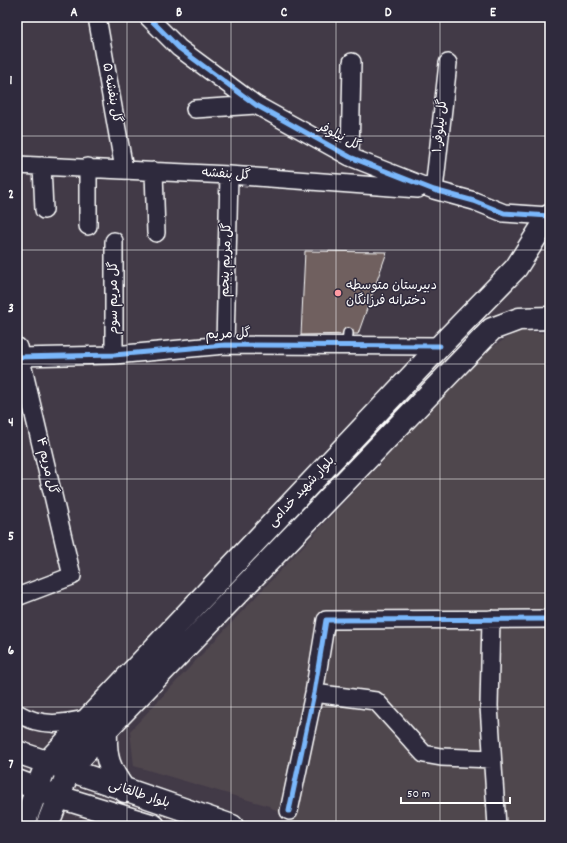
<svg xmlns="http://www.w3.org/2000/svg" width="567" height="843" viewBox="0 0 567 843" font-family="Dekko,'Playpen Sans Arabic',sans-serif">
<rect width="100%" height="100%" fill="#423a47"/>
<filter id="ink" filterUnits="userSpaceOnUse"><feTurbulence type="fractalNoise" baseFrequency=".025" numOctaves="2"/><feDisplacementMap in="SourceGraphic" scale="8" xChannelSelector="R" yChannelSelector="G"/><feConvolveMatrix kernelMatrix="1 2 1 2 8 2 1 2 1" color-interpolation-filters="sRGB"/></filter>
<g filter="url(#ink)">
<path fill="#50464e" d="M520 330 550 334V826H297L269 806 134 766 130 731 486 351Z"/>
<path fill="#70615e" stroke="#fff" d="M305 251 387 252 358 334 301 335Z"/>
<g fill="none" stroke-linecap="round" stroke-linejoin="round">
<defs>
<path id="service" d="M347 345 348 333"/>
<path id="minor" d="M97 17 124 169
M148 17 179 48 256 105 350 157 434 190 474 201 504 213 549 216
M195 109 256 105
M350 157 352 62
M17 165 229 175 418 189
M42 166 44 210
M154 171 156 233
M434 190 448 63
M88 226V167
M225 345 229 175
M114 355V241
M17 357 114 355 225 345 440 346
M17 597 72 576 18 347
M491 619 489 706 497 826
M314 693 376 701 424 754 441 757 492 759
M17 713C42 728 63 724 90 718
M289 811 314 693 326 620 550 619"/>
<path id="secondary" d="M106 730C105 758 108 767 125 791
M17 752 232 826
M17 781 59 797 154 826
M23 826 47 762 440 346 516 268 549 216
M47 826 69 770 106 730 492 329 519 319 550 318"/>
</defs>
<use href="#service" stroke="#fff" stroke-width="12"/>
<use href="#minor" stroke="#fff" stroke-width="20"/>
<use href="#secondary" stroke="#fff" stroke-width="25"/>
<use href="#service" stroke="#2f2a3d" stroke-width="9"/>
<use href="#minor" stroke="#2f2a3d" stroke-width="17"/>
<use href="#secondary" stroke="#2f2a3d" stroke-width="22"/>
<defs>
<path id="cycleway" d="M148 17 179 48 256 105 350 157 434 190 474 201 504 213 549 216
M17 357 114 355 225 345 440 346
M289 811 314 693 326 620 550 619"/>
</defs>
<use href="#cycleway" stroke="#2f2a3d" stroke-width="8"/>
<use href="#cycleway" stroke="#7ab7fb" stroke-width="5"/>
</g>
</g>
<path fill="none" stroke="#fff" stroke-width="1" stroke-opacity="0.55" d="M127 17V826M231 17V826M336 17V826M440 17V826M17 136H550M17 250H550M17 364H550M17 479H550M17 593H550M17 707H550"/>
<circle fill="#ff9aa2" stroke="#2f2a3d" stroke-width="1.5" cx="338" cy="293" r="4"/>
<g text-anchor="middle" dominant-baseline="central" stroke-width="3" stroke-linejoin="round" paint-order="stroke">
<g font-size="13" fill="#fff" stroke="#2f2a3d">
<text transform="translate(111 93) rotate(80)">گل بنفشه ۵</text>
<text transform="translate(441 126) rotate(-84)">گل نیلوفر ۱</text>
<text transform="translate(339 137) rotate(28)">گل نیلوفر</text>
<text transform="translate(226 175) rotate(4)">گل بنفشه</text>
<text transform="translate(227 260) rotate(-88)">گل مریم پنجم</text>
<text transform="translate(114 298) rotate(-90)">گل مریم سوم</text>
<text transform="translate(228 335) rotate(-2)">گل مریم</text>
<text transform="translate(46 466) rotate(77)">گل مریم ۴</text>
<text transform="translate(302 492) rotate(-47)">بلوار شهید خدامی</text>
<text transform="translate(139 795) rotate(18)">بلوار طالقانی</text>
</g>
<g font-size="13" fill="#fff" stroke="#2f2a3d" text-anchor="start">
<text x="346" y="286">دبیرستان متوسطه<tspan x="346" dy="15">دخترانه فرزانگان</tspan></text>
</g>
</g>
<rect width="567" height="843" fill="none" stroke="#2f2a3d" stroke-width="44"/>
<path d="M401 797v6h109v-6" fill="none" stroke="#ffffff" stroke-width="2"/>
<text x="407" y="797" font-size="12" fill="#ffffff" stroke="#2f2a3d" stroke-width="3" paint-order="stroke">50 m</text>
<rect x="22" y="22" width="523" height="799" fill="none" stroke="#fff" stroke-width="1.5"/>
<g font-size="13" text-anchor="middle" font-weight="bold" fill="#fff">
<text x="74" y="16">A</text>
<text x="179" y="16">B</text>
<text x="284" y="16">C</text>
<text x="388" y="16">D</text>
<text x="493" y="16">E</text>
<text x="11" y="84">1</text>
<text x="11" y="198">2</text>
<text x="11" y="312">3</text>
<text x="11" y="426">4</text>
<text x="11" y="540">5</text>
<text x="11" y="654">6</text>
<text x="11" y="768">7</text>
</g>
</svg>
